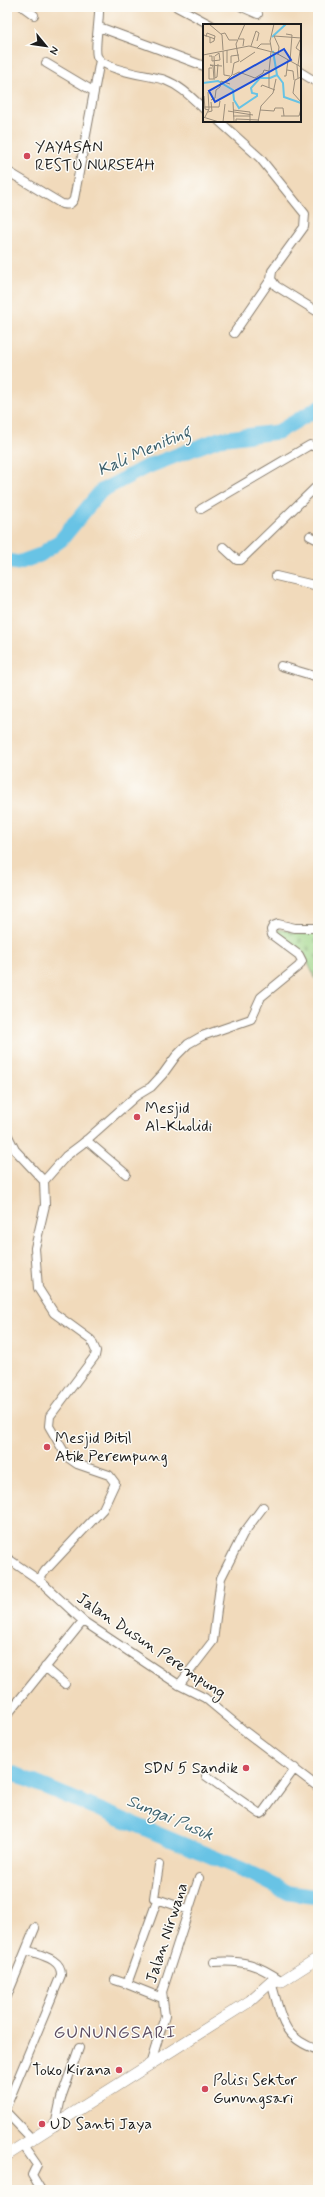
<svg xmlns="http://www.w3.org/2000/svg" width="325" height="2197" viewBox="0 0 325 2197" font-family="Mynerve,sans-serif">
<defs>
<pattern id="cemetery-stones" width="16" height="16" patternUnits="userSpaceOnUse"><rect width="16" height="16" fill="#9dd486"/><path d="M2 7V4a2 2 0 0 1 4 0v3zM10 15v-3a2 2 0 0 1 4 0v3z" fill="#87b573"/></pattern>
</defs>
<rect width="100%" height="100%" fill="#fdfcf7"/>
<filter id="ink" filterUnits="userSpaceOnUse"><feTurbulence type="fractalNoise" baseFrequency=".025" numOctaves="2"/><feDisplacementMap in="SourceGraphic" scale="8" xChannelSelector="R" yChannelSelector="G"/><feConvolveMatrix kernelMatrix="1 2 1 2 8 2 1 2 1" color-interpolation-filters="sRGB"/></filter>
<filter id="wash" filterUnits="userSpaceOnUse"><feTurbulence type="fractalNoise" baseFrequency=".012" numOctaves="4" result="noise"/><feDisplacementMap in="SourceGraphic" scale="16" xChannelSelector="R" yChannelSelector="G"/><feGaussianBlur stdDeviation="0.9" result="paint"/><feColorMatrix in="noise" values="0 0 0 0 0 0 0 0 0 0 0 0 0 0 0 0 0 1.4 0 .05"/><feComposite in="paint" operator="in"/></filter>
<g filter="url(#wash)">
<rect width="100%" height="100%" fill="#f1dabb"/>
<path fill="url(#cemetery-stones)" stroke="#5c7851" d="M276 929 307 934 318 932V984L304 955 276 935 274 931Z"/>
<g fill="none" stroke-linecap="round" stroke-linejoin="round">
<path stroke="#67c3e5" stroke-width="15" d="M7 561 18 563 40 555 61 540 101 491 144 468 219 439 278 432 318 408
M7 1771 244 1870 289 1893 318 1897"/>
</g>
</g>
<g filter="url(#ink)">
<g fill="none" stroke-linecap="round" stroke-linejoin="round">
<defs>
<path id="street" d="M23 7 34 15
M99 7C100 19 94 48 97 56 103 71 149 75 165 80 181 86 192 98 204 109
M177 7 211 25
M242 7 258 14
M99 27 204 66
M46 63 93 91
M300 72 318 83
M219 121 260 158 305 214 304 227 272 271 271 279 276 286 318 312
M7 171 62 204C68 205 71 205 74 199L100 60
M234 333 271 279
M201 509 310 445 318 448
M310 536 318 540
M223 547 237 560H241L318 485
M276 576 318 586
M281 666 318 677
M318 928H295L278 924 273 926 271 930 272 935 299 955 302 961 299 966 261 997 251 1019 202 1036 188 1044 176 1056 163 1074 151 1087 136 1096 82 1144 66 1156 44 1181 45 1205 35 1248 38 1288 54 1313 91 1340 96 1351 95 1356 50 1416 49 1426 67 1457 77 1464 109 1475 115 1483 103 1509 45 1571 39 1580 83 1621 179 1685 205 1698 247 1733 318 1787
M8 1136 15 1150 44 1181
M86 1140 126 1174
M7 1558 39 1580
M45 1667 65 1684
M179 1685 213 1641 221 1578 243 1534 263 1507
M7 1715 83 1621
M206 1776 260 1814 263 1812 295 1768
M159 1865 154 1898 189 1910
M157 1901 127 1984 162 1998
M214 1962C244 1960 257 1964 282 1981
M115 1980 127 1984
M271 1982C282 2017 280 2037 318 2050
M7 1996 35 1928
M150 2065 165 2016 162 1992 199 1878
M7 2105 61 1975C62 1958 39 1955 27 1950
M7 2113 32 2139
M55 2126 61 2098 79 2048
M23 2145 37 2165 32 2175 41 2190"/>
<path id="secondary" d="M7 2155 250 2001 271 1982 282 1981 318 1958"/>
</defs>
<use href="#street" stroke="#867b6c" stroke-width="10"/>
<use href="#secondary" stroke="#867b6c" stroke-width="12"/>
<use href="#street" stroke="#fff" stroke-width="8"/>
<use href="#secondary" stroke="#fff" stroke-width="11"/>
</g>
</g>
<g fill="#d1495b" stroke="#fdfcf7" stroke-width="1.5">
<circle cx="27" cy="156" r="4"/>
<circle cx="137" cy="1117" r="4"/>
<circle cx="47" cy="1447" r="4"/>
<circle cx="246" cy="1768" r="4"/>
<circle cx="119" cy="2070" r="4"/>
<circle cx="205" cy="2089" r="4"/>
<circle cx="42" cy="2124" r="4"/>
</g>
<g text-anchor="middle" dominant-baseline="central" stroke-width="3" stroke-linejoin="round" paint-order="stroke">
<g font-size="16" fill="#1c1c1c" stroke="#fdfcf7" text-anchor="start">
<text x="35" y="147">YAYASAN<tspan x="35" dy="18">RESTU NURSEAH</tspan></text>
<text x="145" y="1108">Mesjid<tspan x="145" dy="18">Al-Kholidi</tspan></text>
<text x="55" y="1438">Mesjid Bitil<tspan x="55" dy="18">Atik Perempung</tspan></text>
<text x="238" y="1768" text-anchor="end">SDN 5 Sandik</text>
<text x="111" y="2070" text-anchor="end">Toko Kirana</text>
<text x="213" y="2080">Polisi Sektor<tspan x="213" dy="18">Gunungsari</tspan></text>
<text x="50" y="2124">UD Santi Jaya</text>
</g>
<g font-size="16" fill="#1c1c1c" stroke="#fdfcf7">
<text transform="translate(151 1646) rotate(34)">Jalan Dusun Perempung</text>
<text transform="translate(167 1933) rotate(-72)">Jalan Nirwana</text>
</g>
<g font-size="17" font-style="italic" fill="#3a5f6c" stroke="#fdfcf7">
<text transform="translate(144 451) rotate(-24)">Kali Meniting</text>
<text transform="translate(170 1818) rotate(23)">Sungai Pusuk</text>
</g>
<g font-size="18" letter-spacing="1" fill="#5b4b60" stroke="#fdfcf7">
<text x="115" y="2033">GUNUNGSARI</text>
</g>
</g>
<g transform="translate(203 24)">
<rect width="98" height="98" fill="#f1dabb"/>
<path fill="none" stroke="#67c3e5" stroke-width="2" d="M69 13 83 0M70 27 74 51M0 59 15 57 30 66 31 76 36 84 54 72V70L49 69 48 64 57 54H67L74 51 80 59 81 73 98 79"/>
<path fill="none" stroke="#9c8e7b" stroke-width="1" d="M6 0 19 11 20 26M18 10 22 9 26 16H34M83 10 89 11 87 37M0 13 1 11 12 15M3 13 4 9 12 12 11 17 7 19V13M36 15H41L40 22M48 22 53 7 56 9 54 17M54 24 58 20H67M24 26V39M20 27 21 51 27 52M69 28 67 17 71 0M0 31 46 22 73 29 98 43M75 31 76 23 71 12 98 14M6 32H9V37L17 36 16 29 12 32M11 32 12 54M37 38 52 28M28 39V32L36 31M94 41 95 54M95 41 97 27 93 24 98 14M9 44H6V55H12M84 46 90 47 91 56M66 47V64M30 51 36 48 52 54 60 49 61 46 66 47 68 28M81 52H83L85 36M98 53 92 56 90 69 98 78M12 54 14 53 15 40M11 55 10 42 7 41 19 42M22 58 29 51 31 39 36 37 33 20 42 0M58 63 59 61 72 66M1 72 2 85 6 86M8 76 12 74 13 66 17 63 18 57 27 60M30 78 31 98M0 83H16L17 77M30 86 47 88V98M57 86 71 87 72 84H80L81 92M25 87 50 91M5 88 9 87 8 78M30 92H47M78 92H96L98 85M0 93 16 98M2 93 6 85 5 68M20 98 22 80M33 98V95L56 96M55 98 58 82 70 69 73 55"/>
<path fill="#1d4ed8" fill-opacity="0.15" stroke="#1d4ed8" stroke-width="2" d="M81 25 88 36 12 78 6 67Z"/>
<rect width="98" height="98" fill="none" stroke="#1c1c1c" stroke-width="2"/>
</g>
<rect width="325" height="2197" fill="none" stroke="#fdfcf7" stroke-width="24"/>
<g transform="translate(46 46) rotate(119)" stroke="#fdfcf7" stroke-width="3" paint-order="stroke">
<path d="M0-3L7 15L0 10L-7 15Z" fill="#1c1c1c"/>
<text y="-6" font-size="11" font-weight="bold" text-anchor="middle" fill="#1c1c1c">N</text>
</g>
</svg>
